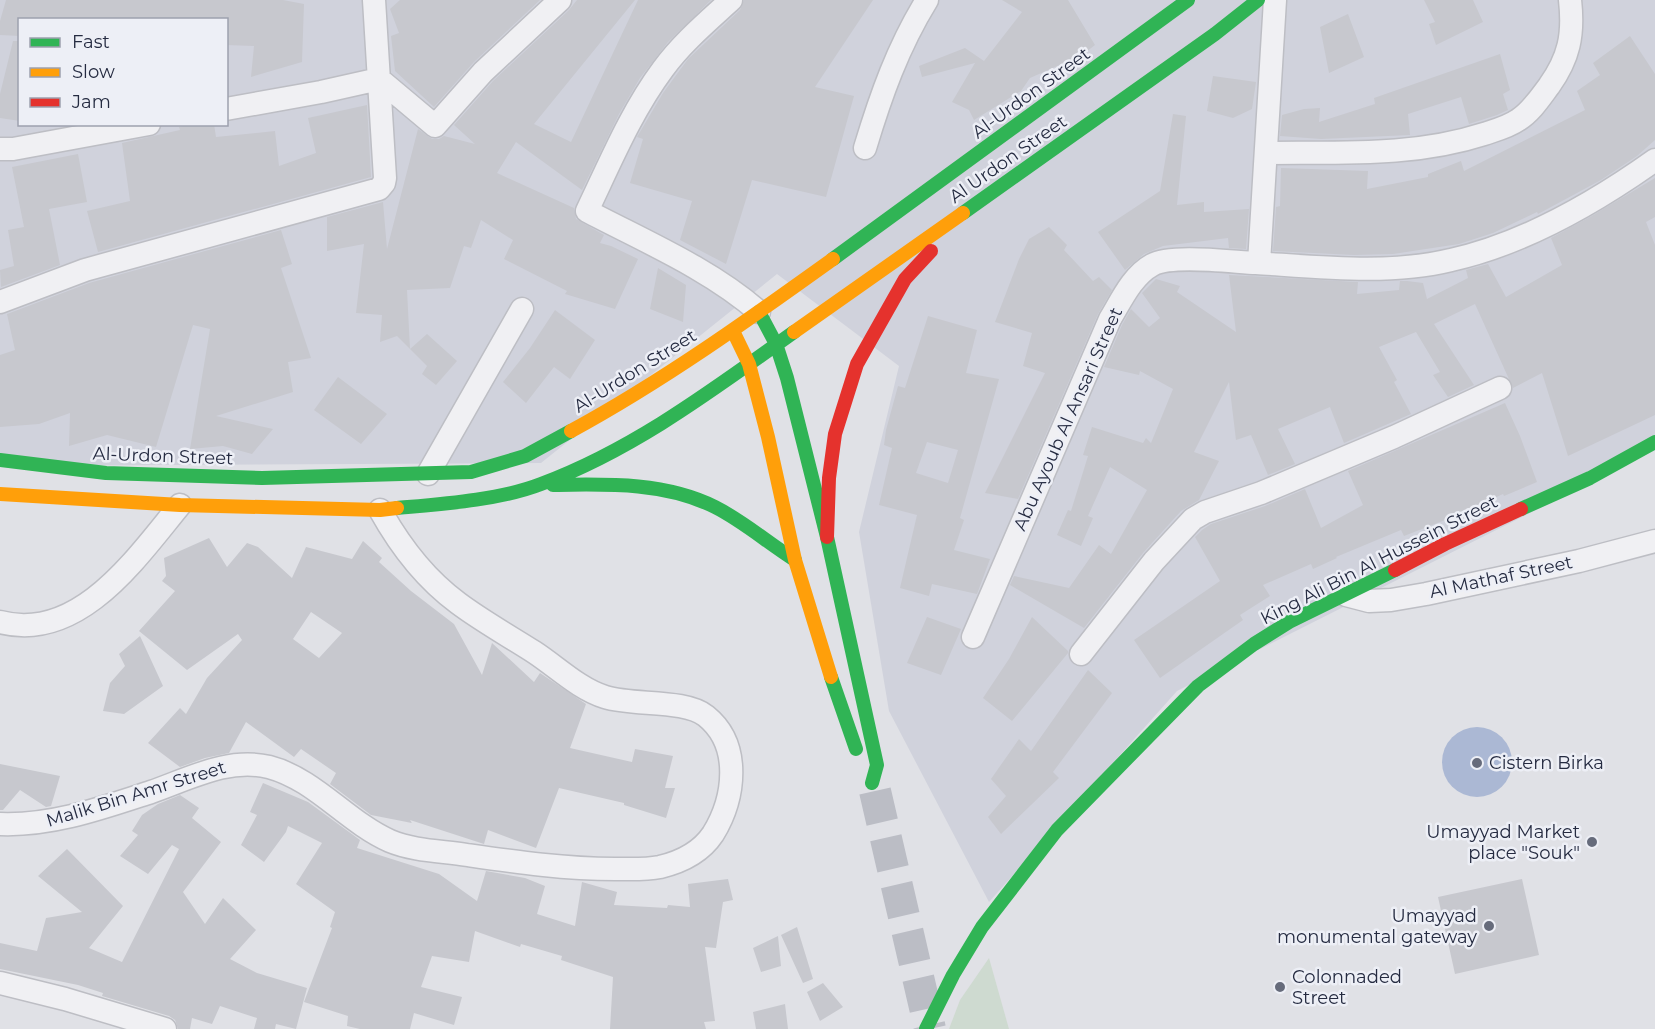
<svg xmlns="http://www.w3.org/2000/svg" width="1655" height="1029" viewBox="0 0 1655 1029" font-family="Montserrat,sans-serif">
<rect width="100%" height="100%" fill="#e0e1e6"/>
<path fill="#d0d2dc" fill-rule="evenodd" d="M0 0H1655V450L1177 691 989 902 889 711 859 532 899 366 777 274 541 463 0 466ZM20 20H226V124H20Z"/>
<path fill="#cedad0" d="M989 958 1009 1029H949L960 1000Z"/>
<path fill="#abb8d4" d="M1442 762a35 35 0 1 1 70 0a35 35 0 1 1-70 0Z"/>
<path fill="#c7c8ce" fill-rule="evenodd" d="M6 0H283L304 4 302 62 251 77 254 46 226 45V20H20V36L0 35V21Z
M400 0H540L474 62 434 107 395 71 391 36 399 33 390 9Z
M577 0H635L534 124 571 142 638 0H711L668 42 640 78 619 114 582 190 516 142 497 173 574 208 576 219 604 235 600 243 611 246 638 259 615 309 565 294 567 291 504 259 513 240 481 220 471 248 464 246 450 288 407 290 410 349 427 334 457 361 436 385 422 374 427 366 397 336 380 342 382 315 356 313 364 244 327 251V217L383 202 387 249 418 129 432 139H439L444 136 475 144 454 125 493 81 569 10Z
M744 0H873L815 87 854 96 826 197 752 180 726 264 680 240 692 201 630 183 643 139 637 137 663 93 688 59 740 10Z
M1002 0H1068L1095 45 1082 55 1030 78 1021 91 974 120 969 110 952 102 975 63 922 77 919 66 965 48 984 61 1022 12Z
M1424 0H1473L1483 22 1436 45 1429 24 1435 22Z
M1348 14 1364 57 1329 73 1320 27Z
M1630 36 1655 74V140L1637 156 1601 180 1538 214 1537 212 1493 233 1459 244 1393 254 1354 255 1273 251 1276 207 1280 206 1281 168 1368 171 1367 189 1428 177V174L1461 161 1464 171 1585 110 1577 91 1600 75 1593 63Z
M13 41H20V121L0 118V94Z
M1500 54 1510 90 1503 94 1508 110 1497 115 1469 124 1461 97 1408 114 1410 135 1321 139 1280 136 1282 115 1304 109 1320 108 1319 122 1375 104 1374 98Z
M1213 76 1256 82 1252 109 1233 118 1207 111Z
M367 105 371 177 98 252 87 211 130 201 122 143 180 130 179 127 193 124H214L216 137 275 131 279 166 316 153 308 118Z
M1173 114 1186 116 1177 205 1204 202V212L1249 209 1246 249 1229 248 1228 238 1163 246 1144 254 1125 270 1098 232 1160 191Z
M78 154 87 202 49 209 60 265 1 287 0 270 14 266 8 230 24 227 12 167Z
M1655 178V217L1646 222 1655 245V415L1568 456 1542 373 1513 388 1475 304 1434 324 1474 385 1448 397 1433 375 1440 372 1416 332 1379 347 1397 380 1394 382 1411 414 1344 443 1330 407 1278 429 1295 464 1268 475 1251 435 1236 440 1229 382 1194 452 1219 461 1199 500 1181 511 1143 553 1084 628 1010 585 1014 576 1069 588 1099 545 1111 554 1147 490 1110 467 1088 516 1093 518 1081 546 1057 535 1068 510 1071 511 1088 456 1083 455 1092 427 1143 443 1146 438 1151 443 1173 389 1140 371 1139 375 1104 367 1122 325 1131 309 1149 327 1160 318 1142 293 1156 279 1180 286 1177 292 1236 332 1229 275 1358 282 1357 294 1399 290 1400 281H1407L1423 283 1427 299 1468 278 1466 270 1488 264 1506 297 1562 265 1551 238 1590 217Z
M1049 227 1067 245 1064 250 1093 281 1099 277 1112 290 1098 314 1018 499 985 493 1045 373 1023 366 1032 333 995 322 1019 259 1029 239Z
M281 230 292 264 281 268 311 358 288 362 293 392 216 416 273 429 252 454 223 446 190 449 210 329 193 325 156 447 107 435 69 446 70 413 39 424 0 427V355L15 350 7 314 89 283Z
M658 268 686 285 683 322 650 309Z
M555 310 595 340 570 379 554 367 526 403 503 382 530 348Z
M928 316 977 330 966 373 999 379 960 518 964 520 954 550 990 559 977 594 932 584 929 596 900 588 917 515 879 505 892 448 884 445 886 430 898 386 905 388ZM927 442 958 450 948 483 916 473Z
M338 377 387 414 361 444 314 410Z
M1505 403 1520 436 1537 482 1504 496 1503 494 1445 521V520L1404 536 1401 530 1336 557 1337 558 1313 569 1311 564 1263 585 1270 596 1240 615 1243 620 1160 678 1134 640 1220 581 1195 537 1202 530 1211 524 1265 506 1305 489 1321 528 1363 505 1348 471Z
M209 538 227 567 247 543 258 547 292 578 306 547 352 559 363 541 382 558 379 562 411 591 454 624 482 675 492 643 534 682 540 673 586 704 570 748 632 762 635 749 673 756 665 788H675L666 818 624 805V803L559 788 536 848 488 830 484 844 410 820 412 823 371 815 330 784 336 773 301 749 294 757 246 722 229 753 205 758 180 767 148 743 180 708 186 714 207 678 242 640 238 634 187 670 139 631 175 591 162 581 166 576 164 558ZM311 612 342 633 319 658 293 639Z
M927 617 961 629 941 675 907 663Z
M1032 617 1068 651V653L1012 721 983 698 1009 659Z
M140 636 163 686 124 714 103 711 110 683 125 666 119 654Z
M1088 670 1112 693 1053 772 1059 778 1001 834 988 817 1006 796 991 779 1019 739 1031 751Z
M0 764 60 776 51 806 46 807 20 790 3 810H0Z
M263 783 308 802 360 840 357 848 439 874 477 901 486 871 525 878 545 886 537 914 575 926 582 882 617 892 614 905 667 908 668 905 690 907 688 884 728 879 733 900 723 902 716 948 705 947 715 1021 704 1022 706 1029H610L613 977 561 960 562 956 521 944 520 947 475 931 469 962 432 956 421 987 462 997 454 1025 414 1013 410 1029H360L347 1026 348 1016 304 1002 332 928 330 927 335 912 296 884 322 843 288 826 286 832 264 862 241 845 257 815 250 812Z
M180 795 199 808 192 818 221 842 183 892 205 924 223 898 256 930 230 959 257 973 307 988 296 1029 276 1024 275 1029H254L257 1018 220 1006 212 1024 192 1018 190 1029H178L175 1020 169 1016 102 996 103 993 78 985 0 969V943L37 951 46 918 82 912 38 876 67 849 123 906 89 948 122 962 179 849 172 845 148 874 120 856 138 835 132 831 142 815 158 804Z
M1522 879 1539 955 1455 974 1438 897Z
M797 927 813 979 803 983 781 935Z
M778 936 781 966 761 972 753 948Z
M823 983 843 1007 820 1021 807 992Z
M785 1004 788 1029H756L753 1012Z"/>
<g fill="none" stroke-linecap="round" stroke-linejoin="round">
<path stroke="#bbbdc5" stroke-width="32" stroke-dasharray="32 16" stroke-linecap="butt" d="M875 791 930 1029"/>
<defs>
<path id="street" d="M731 0C707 22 682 43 663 69 631 112 610 163 587 211 644 241 710 269 759 312
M226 109 321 92 379 79 435 126 483 72 560 0
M865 148C881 95 898 47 927 0
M0 149H13L149 124
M1266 153C1340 152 1413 157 1484 134 1496 130 1508 127 1518 120 1531 112 1540 98 1549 86 1569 58 1574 35 1570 0
M1259 263 1275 0
M0 302 85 270 379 189 384 183 385 178 374 0
M428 474 522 309
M1346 595 1369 601 1391 600 1426 594 1579 561 1655 541
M0 622C79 643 137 557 180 505
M973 637 1110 319C1121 301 1132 276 1152 265 1171 254 1232 262 1256 263 1319 267 1390 275 1451 260 1523 244 1596 202 1655 160
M1081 654 1154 561 1193 519 1205 512 1261 493 1394 437 1500 388
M0 824C52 826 102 808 151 792 189 779 228 757 269 767 315 779 347 822 390 841 414 851 442 851 467 855 516 862 564 869 615 869 629 869 645 870 660 867 681 862 701 852 713 834 735 798 742 745 706 716 685 699 633 706 605 697 579 689 557 667 534 652 509 636 482 621 458 603 424 578 400 546 380 510
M0 983 65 999 165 1029"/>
</defs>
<use href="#street" stroke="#bdbec4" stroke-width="25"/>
<use href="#street" stroke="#f0f0f3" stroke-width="22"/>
<path stroke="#30b455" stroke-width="14" d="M963 213 1215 34 1258 0
M833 259 1188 0
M759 312 776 344 787 378 827 537 877 765 872 783
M0 460 106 473 262 478 471 472 525 456 571 431
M553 485C607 484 665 482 715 507 743 521 768 543 795 560
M397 508C442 504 500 500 541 484 633 450 714 389 794 332
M1521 509 1590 478 1655 442
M831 677 856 749
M926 1029 953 975 982 927 1057 830 1198 686 1254 644 1289 622 1395 570"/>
<path stroke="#ff9f0a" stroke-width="14" d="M733 331 749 364 768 437 795 560 831 677
M794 332 963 213
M571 431C663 381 748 320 833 259
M0 494 180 505 380 510 397 508"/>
<path stroke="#e5322d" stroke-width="14" d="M827 537 829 478 835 434 857 364 905 279 931 251
M1395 570 1445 544 1521 509"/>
</g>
<g fill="#666b7b" stroke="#edeff6" stroke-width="2">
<circle cx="1477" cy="763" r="6"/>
<circle cx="1592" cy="842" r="6"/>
<circle cx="1489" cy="926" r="6"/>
<circle cx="1280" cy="987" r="6"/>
</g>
<g text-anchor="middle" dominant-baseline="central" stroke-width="5" stroke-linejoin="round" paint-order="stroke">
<g font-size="18" fill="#252b41" stroke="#edeff6">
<text transform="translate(1031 93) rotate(-36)">Al-Urdon Street</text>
<text transform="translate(1008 159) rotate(-35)">Al Urdon Street</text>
<text transform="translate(635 371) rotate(-32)">Al-Urdon Street</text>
<text transform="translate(1068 419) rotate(-66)">Abu Ayoub Al Ansari Street</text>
<text transform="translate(163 456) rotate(2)">Al-Urdon Street</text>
<text transform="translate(1379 560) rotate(-27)">King Ali Bin Al Hussein Street</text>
<text transform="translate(1501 577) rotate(-12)">Al Mathaf Street</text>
<text transform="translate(136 794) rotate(-17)">Malik Bin Amr Street</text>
</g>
<g font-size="18" fill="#252b41" stroke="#edeff6" text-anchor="start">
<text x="1489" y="763">Cistern Birka</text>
<text x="1580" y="832" text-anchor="end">Umayyad Market<tspan x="1580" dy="21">place "Souk"</tspan></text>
<text x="1477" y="916" text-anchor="end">Umayyad<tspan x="1477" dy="21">monumental gateway</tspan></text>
<text x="1292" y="977">Colonnaded<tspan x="1292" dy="21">Street</tspan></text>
</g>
</g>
<rect x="18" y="18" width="210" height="108" fill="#edeff6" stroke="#9da1ae" stroke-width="1.5"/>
<rect x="30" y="38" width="30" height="9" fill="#30b455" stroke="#9da1ae" stroke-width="1.5"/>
<text x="72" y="48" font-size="18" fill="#252b41">Fast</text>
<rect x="30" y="68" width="30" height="9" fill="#ff9f0a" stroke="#9da1ae" stroke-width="1.5"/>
<text x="72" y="78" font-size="18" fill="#252b41">Slow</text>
<rect x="30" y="98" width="30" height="9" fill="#e5322d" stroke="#9da1ae" stroke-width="1.5"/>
<text x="72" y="108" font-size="18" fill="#252b41">Jam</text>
</svg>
